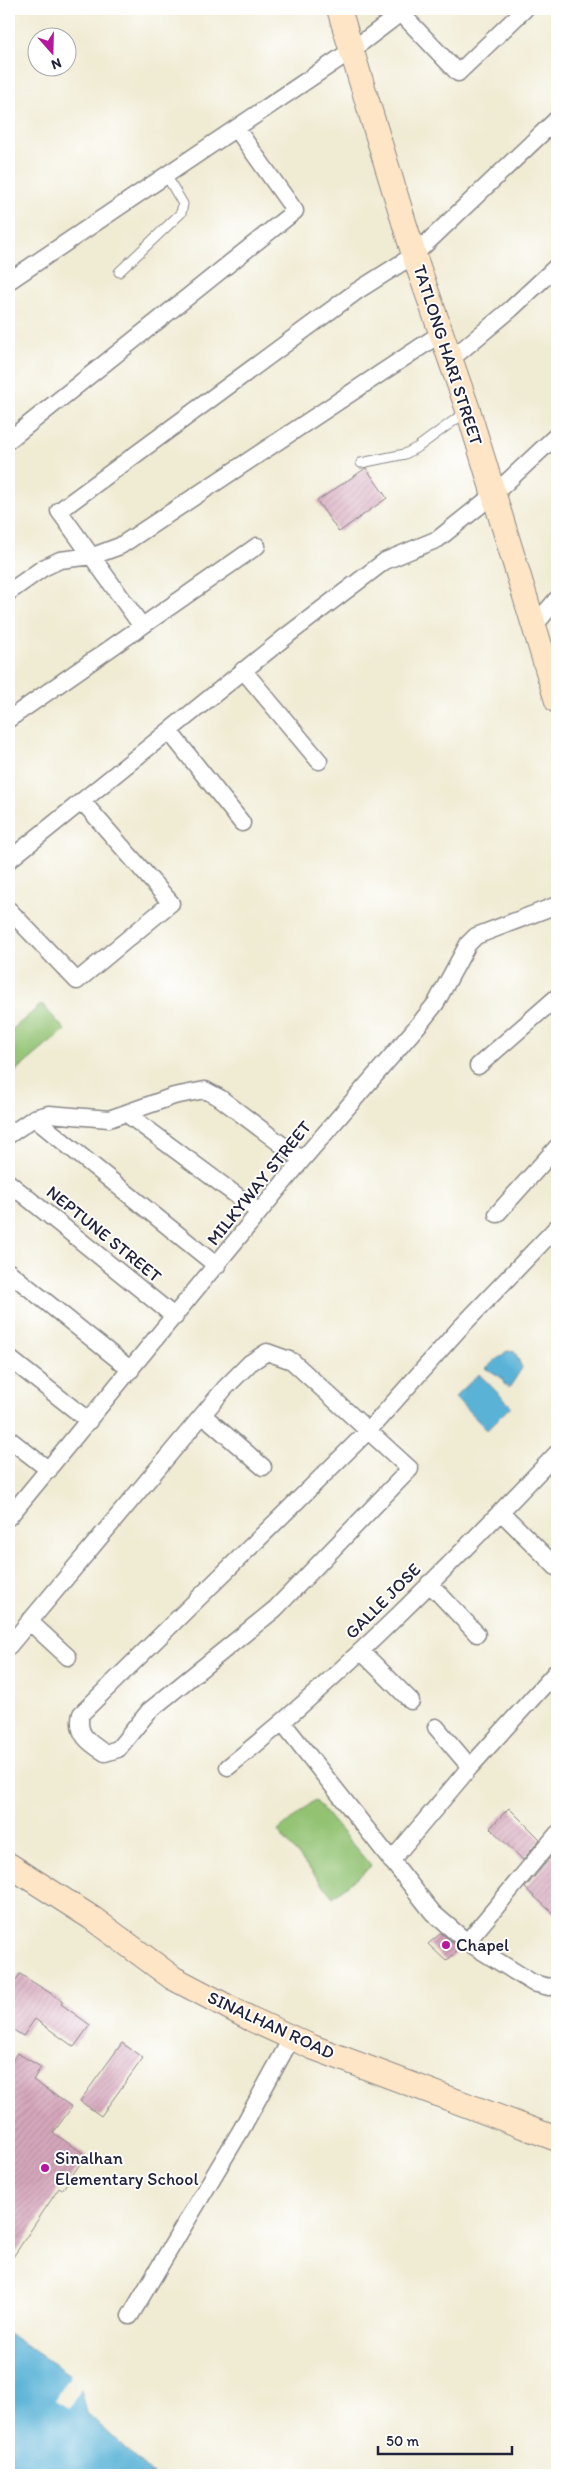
<svg xmlns="http://www.w3.org/2000/svg" width="566" height="2484" viewBox="0 0 566 2484" font-family="Itim,sans-serif">
<defs>
<pattern id="building-hatch" width="6" height="6" patternUnits="userSpaceOnUse" patternTransform="scale(1.25)"><rect width="6" height="6" fill="#d6a7bb"/><path d="M-1 1l2-2M0 6l6-6M5 7l2-2" fill="none" stroke="#b78fa2"/></pattern>
</defs>
<rect width="100%" height="100%" fill="#fff"/>
<filter id="ink" filterUnits="userSpaceOnUse"><feTurbulence type="fractalNoise" baseFrequency=".02" numOctaves="2"/><feDisplacementMap in="SourceGraphic" scale="10" xChannelSelector="R" yChannelSelector="G"/><feConvolveMatrix kernelMatrix="1 2 1 2 8 2 1 2 1" color-interpolation-filters="sRGB"/></filter>
<filter id="wash" filterUnits="userSpaceOnUse"><feTurbulence type="fractalNoise" baseFrequency=".0096" numOctaves="4" result="noise"/><feDisplacementMap in="SourceGraphic" scale="20" xChannelSelector="R" yChannelSelector="G"/><feGaussianBlur stdDeviation="1.12" result="paint"/><feColorMatrix in="noise" values="0 0 0 0 0 0 0 0 0 0 0 0 0 0 0 0 0 1.4 0 .05"/><feComposite in="paint" operator="in"/></filter>
<g filter="url(#wash)">
<rect width="100%" height="100%" fill="#f0ebd3"/>
<path fill="#92c272" stroke="#5a7256" d="M42 1004 65 1030 9 1077V1032Z
M315 1800 371 1866 333 1897 278 1831Z"/>
<path fill="#5ab3d7" stroke="#3e6a89" d="M507 1351 515 1352 522 1368 509 1388 504 1384 502 1378 486 1368Z
M479 1374 511 1406 487 1430 455 1397Z
M9 2334 70 2375 81 2390 87 2413 154 2475H9Z"/>
<path fill="#f0ebd3" d="M72 2373 82 2387 70 2409 55 2400Z"/>
<g id="blocks">
<path fill="url(#building-hatch)" d="M366 468 387 498 339 532 317 501Z
M509 1808 540 1839 523 1860 490 1828Z
M555 1852 557 1855V1917L525 1888Z
M441 1933 460 1949 446 1961 428 1944Z
M20 1974 63 2001 61 2004 90 2025 74 2047 35 2019 23 2036 9 2027V1991Z
M122 2043 143 2058 101 2116 80 2101Z
M17 2053 41 2067 33 2080 72 2107 53 2133 86 2155 62 2190 59 2188 9 2263V2066Z"/>
</g>
</g>
<g filter="url(#ink)">
<use href="#blocks" fill-opacity="0" stroke="#898687" stroke-width="1"/>
<g fill="none" stroke-linecap="round" stroke-linejoin="round">
<defs>
<path id="lane" d="M119 272 181 213 183 204 166 175
M361 463 405 454 418 447 467 411"/>
<path id="street" d="M401 13 458 73 525 9
M9 281 352 50 406 9
M450 360 511 309 557 266
M9 440 295 211 236 128
M9 592 43 568 60 560 93 556 120 546 440 334
M141 625 59 511 357 291 414 255 557 119
M534 626 557 599
M243 670 319 761
M9 719 257 546
M169 731 242 823
M9 860 289 634 385 561 438 539 493 495 557 435
M9 910 77 981 171 903 82 801
M478 1066 557 997
M127 1114 259 1212
M34 1118 217 1266
M9 1135 34 1118 49 1114 109 1119 174 1096 205 1090 220 1098 302 1160
M9 1183 175 1317
M497 1214 557 1147
M9 1272 131 1370
M9 1358 89 1421
M203 1415 263 1467
M9 1439 49 1470
M501 1512 557 1568
M9 1517 302 1160 421 1022 436 1003 468 944 476 936 557 905
M429 1583 477 1634
M29 1621 68 1657
M9 1646 225 1388 250 1363 267 1352 292 1361 410 1469 275 1609 149 1711 118 1749 105 1753C89 1743 76 1734 81 1714L369 1430 459 1329 557 1227
M361 1651 411 1701
M283 1723 433 1913 467 1942 533 1983 549 1987 557 1985
M436 1727 470 1767
M228 1767C347 1672 453 1562 557 1453
M391 1861 470 1767 557 1671
M467 1942 557 1834
M130 2316 241 2130 292 2037"/>
<path id="secondary" d="M339 9 414 255 468 410 557 701
M9 1865 92 1918 173 1978 251 2019 312 2047 557 2139"/>
</defs>
<use href="#lane" stroke="#898687" stroke-width="11"/>
<use href="#street" stroke="#898687" stroke-width="19"/>
<use href="#secondary" stroke="#898687" stroke-width="26"/>
<use href="#lane" stroke="#fff" stroke-width="9"/>
<use href="#street" stroke="#fff" stroke-width="16"/>
<use href="#secondary" stroke="#fde5c5" stroke-width="24"/>
</g>
</g>
<g fill="#b5179e" stroke="#fff" stroke-width="2">
<circle cx="446" cy="1945" r="5"/>
<circle cx="45" cy="2168" r="5"/>
</g>
<g text-anchor="middle" dominant-baseline="central" stroke-width="4" stroke-linejoin="round" paint-order="stroke">
<g font-size="18" fill="#22223b" stroke="#fff">
<text transform="translate(448 355) rotate(72)">TATLONG HARI STREET</text>
<text transform="translate(259 1183) rotate(-51)">MILKYWAY STREET</text>
<text transform="translate(104 1234) rotate(39)">NEPTUNE STREET</text>
<text transform="translate(383 1601) rotate(-45)">GALLE JOSE</text>
<text transform="translate(271 2025) rotate(25)">SINALHAN ROAD</text>
</g>
<g font-size="18" fill="#22223b" stroke="#fff" text-anchor="start">
<text x="456" y="1945">Chapel</text>
<text x="55" y="2158">Sinalhan<tspan x="55" dy="21">Elementary School</tspan></text>
</g>
</g>
<rect width="566" height="2484" fill="none" stroke="#fff" stroke-width="30"/>
<g transform="translate(52 52) rotate(160)"><circle r="24" fill="#ffffff" stroke="#a7a7b1"/>
<path d="M0-4L9 19L0 12L-9 19Z" fill="#b5179e"/>
<text y="-8" font-size="14" font-weight="bold" text-anchor="middle" fill="#22223b">N</text>
</g>
<path d="M378 2446v8h134v-8" fill="none" stroke="#22223b" stroke-width="2.5"/>
<text x="386" y="2446" font-size="15" fill="#22223b" stroke="#ffffff" stroke-width="4" paint-order="stroke">50 m</text>
</svg>
